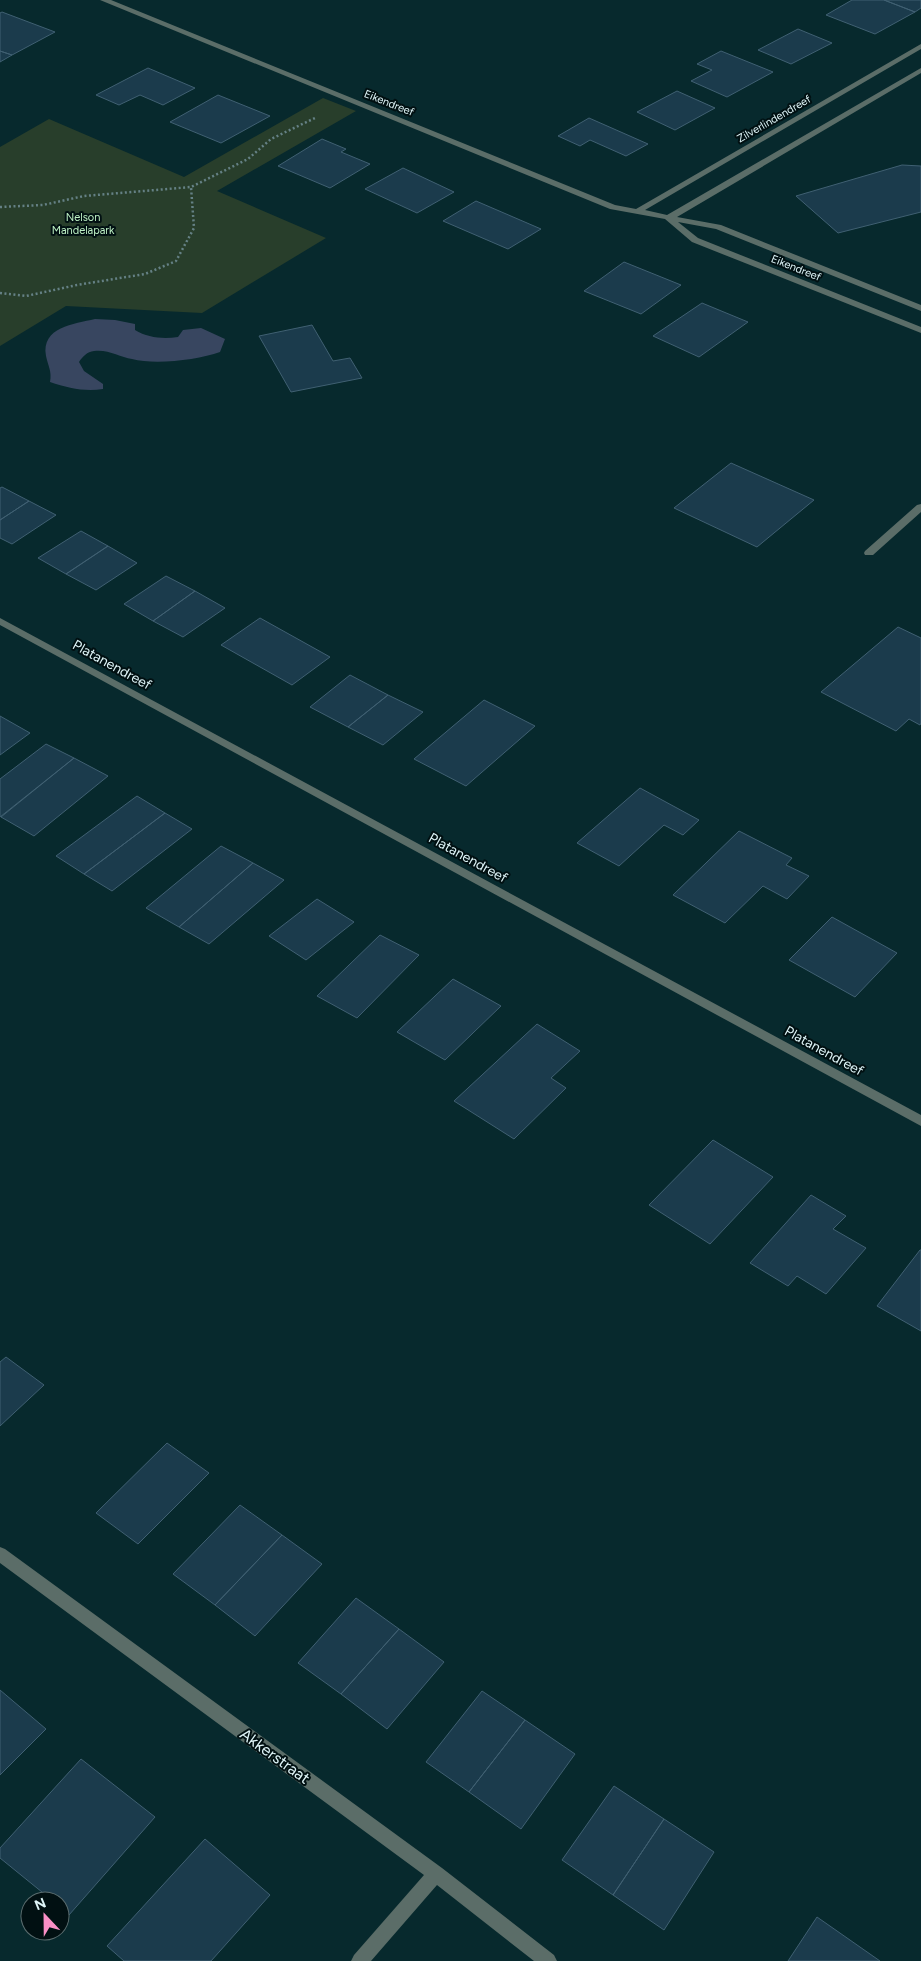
<svg xmlns="http://www.w3.org/2000/svg" width="921" height="1961" viewBox="0 0 921 1961" font-family="Figtree,sans-serif">
<rect width="100%" height="100%" fill="#07292d"/>
<path fill="#283e2b" d="M323 98 356 111 217 191 326 238 202 313 66 306 0 346V147L49 119 184 177Z"/>
<path fill="#384660" d="M95 319 115 320 135 324V330C148 338 163 339 178 337L183 330 201 328 225 339 220 352C198 360 155 365 132 359 120 357 108 349 94 351 87 352 83 356 79 362L84 371 103 384V389C85 392 68 388 50 382 52 371 48 366 46 356 41 327 74 324 95 319Z"/>
<path fill="#1b3b4c" stroke="#406072" d="M852 0H884L915 12 875 34 826 15Z
M884 0H921V8L915 12Z
M2 12 55 32 12 55 0 51V13Z
M798 29 832 43 791 64 758 50Z
M0 51 12 55 0 62Z
M721 51 773 72 727 97 691 81 712 70 697 64Z
M148 68 195 88 163 105 140 95 119 105 96 95Z
M677 91 715 108 675 130 637 112Z
M218 95 270 116 221 143 170 122Z
M589 118 648 144 626 156 590 140 580 146 558 136Z
M322 139 346 149 341 152 370 164 330 188 278 166Z
M902 165 921 166V212L838 233 796 196Z
M403 168 454 192 417 213 365 189Z
M476 201 541 229 508 249 443 221Z
M624 262 681 285 641 314 584 291Z
M702 303 748 322 699 357 653 336Z
M312 325 333 361 350 358 362 378 291 392 259 336Z
M731 463 814 500 757 547 674 508Z
M2 487 29 501 0 520V488Z
M29 501 56 515 12 544 0 538V520Z
M81 531 108 546 66 574 38 558Z
M108 546 137 563 96 590 66 574Z
M166 576 195 591 153 621 124 604Z
M195 591 225 608 183 637 153 621Z
M260 618 330 657 292 685 221 645Z
M898 627 921 638V723L920 725 909 719 896 731 821 692Z
M350 675 388 695 348 727 310 707Z
M388 695 423 712 383 745 348 727Z
M484 700 535 726 466 786 414 759Z
M0 716 30 733 0 755Z
M46 744 74 758 0 817V779Z
M74 758 108 776 34 836 1 817Z
M640 788 699 820 683 835 664 825 619 866 577 843Z
M137 796 165 813 84 874 56 856Z
M165 813 192 829 112 891 84 874Z
M739 831 792 858 786 865 809 876 787 899 763 886 725 923 673 895Z
M221 846 253 863 179 927 146 908Z
M253 863 284 880 209 944 179 927Z
M317 899 354 922 306 960 269 936Z
M832 917 897 953 855 997 789 960Z
M380 935 419 955 357 1018 317 996Z
M453 979 501 1006 445 1060 397 1032Z
M537 1024 580 1051 551 1078 566 1088 514 1139 454 1101Z
M713 1140 773 1177 710 1244 649 1205Z
M811 1195 846 1216 833 1229 866 1248 826 1294 797 1276 788 1286 750 1263Z
M920 1250H921V1331L877 1306Z
M6 1357 44 1385 0 1426V1362Z
M167 1443 209 1473 138 1544 96 1513Z
M240 1505 282 1535 215 1605 173 1574Z
M282 1535 322 1564 255 1636 215 1605Z
M356 1598 399 1629 341 1694 298 1663Z
M399 1629 444 1662 387 1729 341 1694Z
M0 1690 46 1729 0 1775Z
M482 1691 525 1720 469 1792 426 1762Z
M525 1720 575 1754 521 1829 469 1792Z
M81 1759 155 1817 69 1915 60 1907V1901H53L0 1858V1848Z
M614 1786 664 1819 613 1895 562 1860Z
M664 1819 714 1852 664 1930 613 1895Z
M205 1839 270 1895 211 1961H124L107 1946Z
M817 1917 880 1961H788Z"/>
<g fill="none" stroke-linecap="round" stroke-linejoin="round">
<path stroke="#658185" stroke-width="2.5" stroke-dasharray="2 2.5" stroke-linecap="butt" d="M0 207 43 205 84 196 191 187 248 159 271 139 315 118
M0 293 26 296 77 285 145 274 176 261 194 228 191 187"/>
<path fill="#5b6d68" fill-rule="evenodd" d="M100 0H111L615 205 636 209 921 44V49L645 210 667 215 921 68V73L677 217 721 225 921 305V311L716 229 678 222 698 238 921 327V333L692 242 665 219 610 209Z
M921 504V512L873 555H865L864 553 865 551 917 505Z
M0 618 921 1115V1126L0 625Z
M0 1547 5 1549 442 1868 554 1955 557 1961H534L437 1885 371 1961H351L354 1955 424 1875 0 1563Z"/>
</g>
<g text-anchor="middle" dominant-baseline="central" stroke-width="4" stroke-linejoin="round" paint-order="stroke">
<g font-size="11" fill="#dff5f8" stroke="#011012">
<text transform="translate(389 103) rotate(22)">Eikendreef</text>
<text transform="translate(774 119) rotate(-30)">Zilverlindendreef</text>
<text transform="translate(796 268) rotate(22)">Eikendreef</text>
</g>
<g font-size="11" fill="#bdf0c4" stroke="#011012">
<text x="83" y="217">Nelson<tspan x="83" dy="13">Mandelapark</tspan></text>
</g>
<g font-size="14" fill="#dff5f8" stroke="#011012">
<text transform="translate(112 665) rotate(29)">Platanendreef</text>
<text transform="translate(468 858) rotate(29)">Platanendreef</text>
<text transform="translate(824 1051) rotate(29)">Platanendreef</text>
</g>
<g font-size="16" fill="#dff5f8" stroke="#011012">
<text transform="translate(275 1756) rotate(36)">Akkerstraat</text>
</g>
</g>
<g transform="translate(45 1916) rotate(338)"><circle r="24" fill="#011012" stroke="#5a6c6e"/>
<path d="M0-4L9 19L0 12L-9 19Z" fill="#fa8fc6"/>
<text y="-8" font-size="14" font-weight="bold" text-anchor="middle" fill="#dff5f8">N</text>
</g>
</svg>
